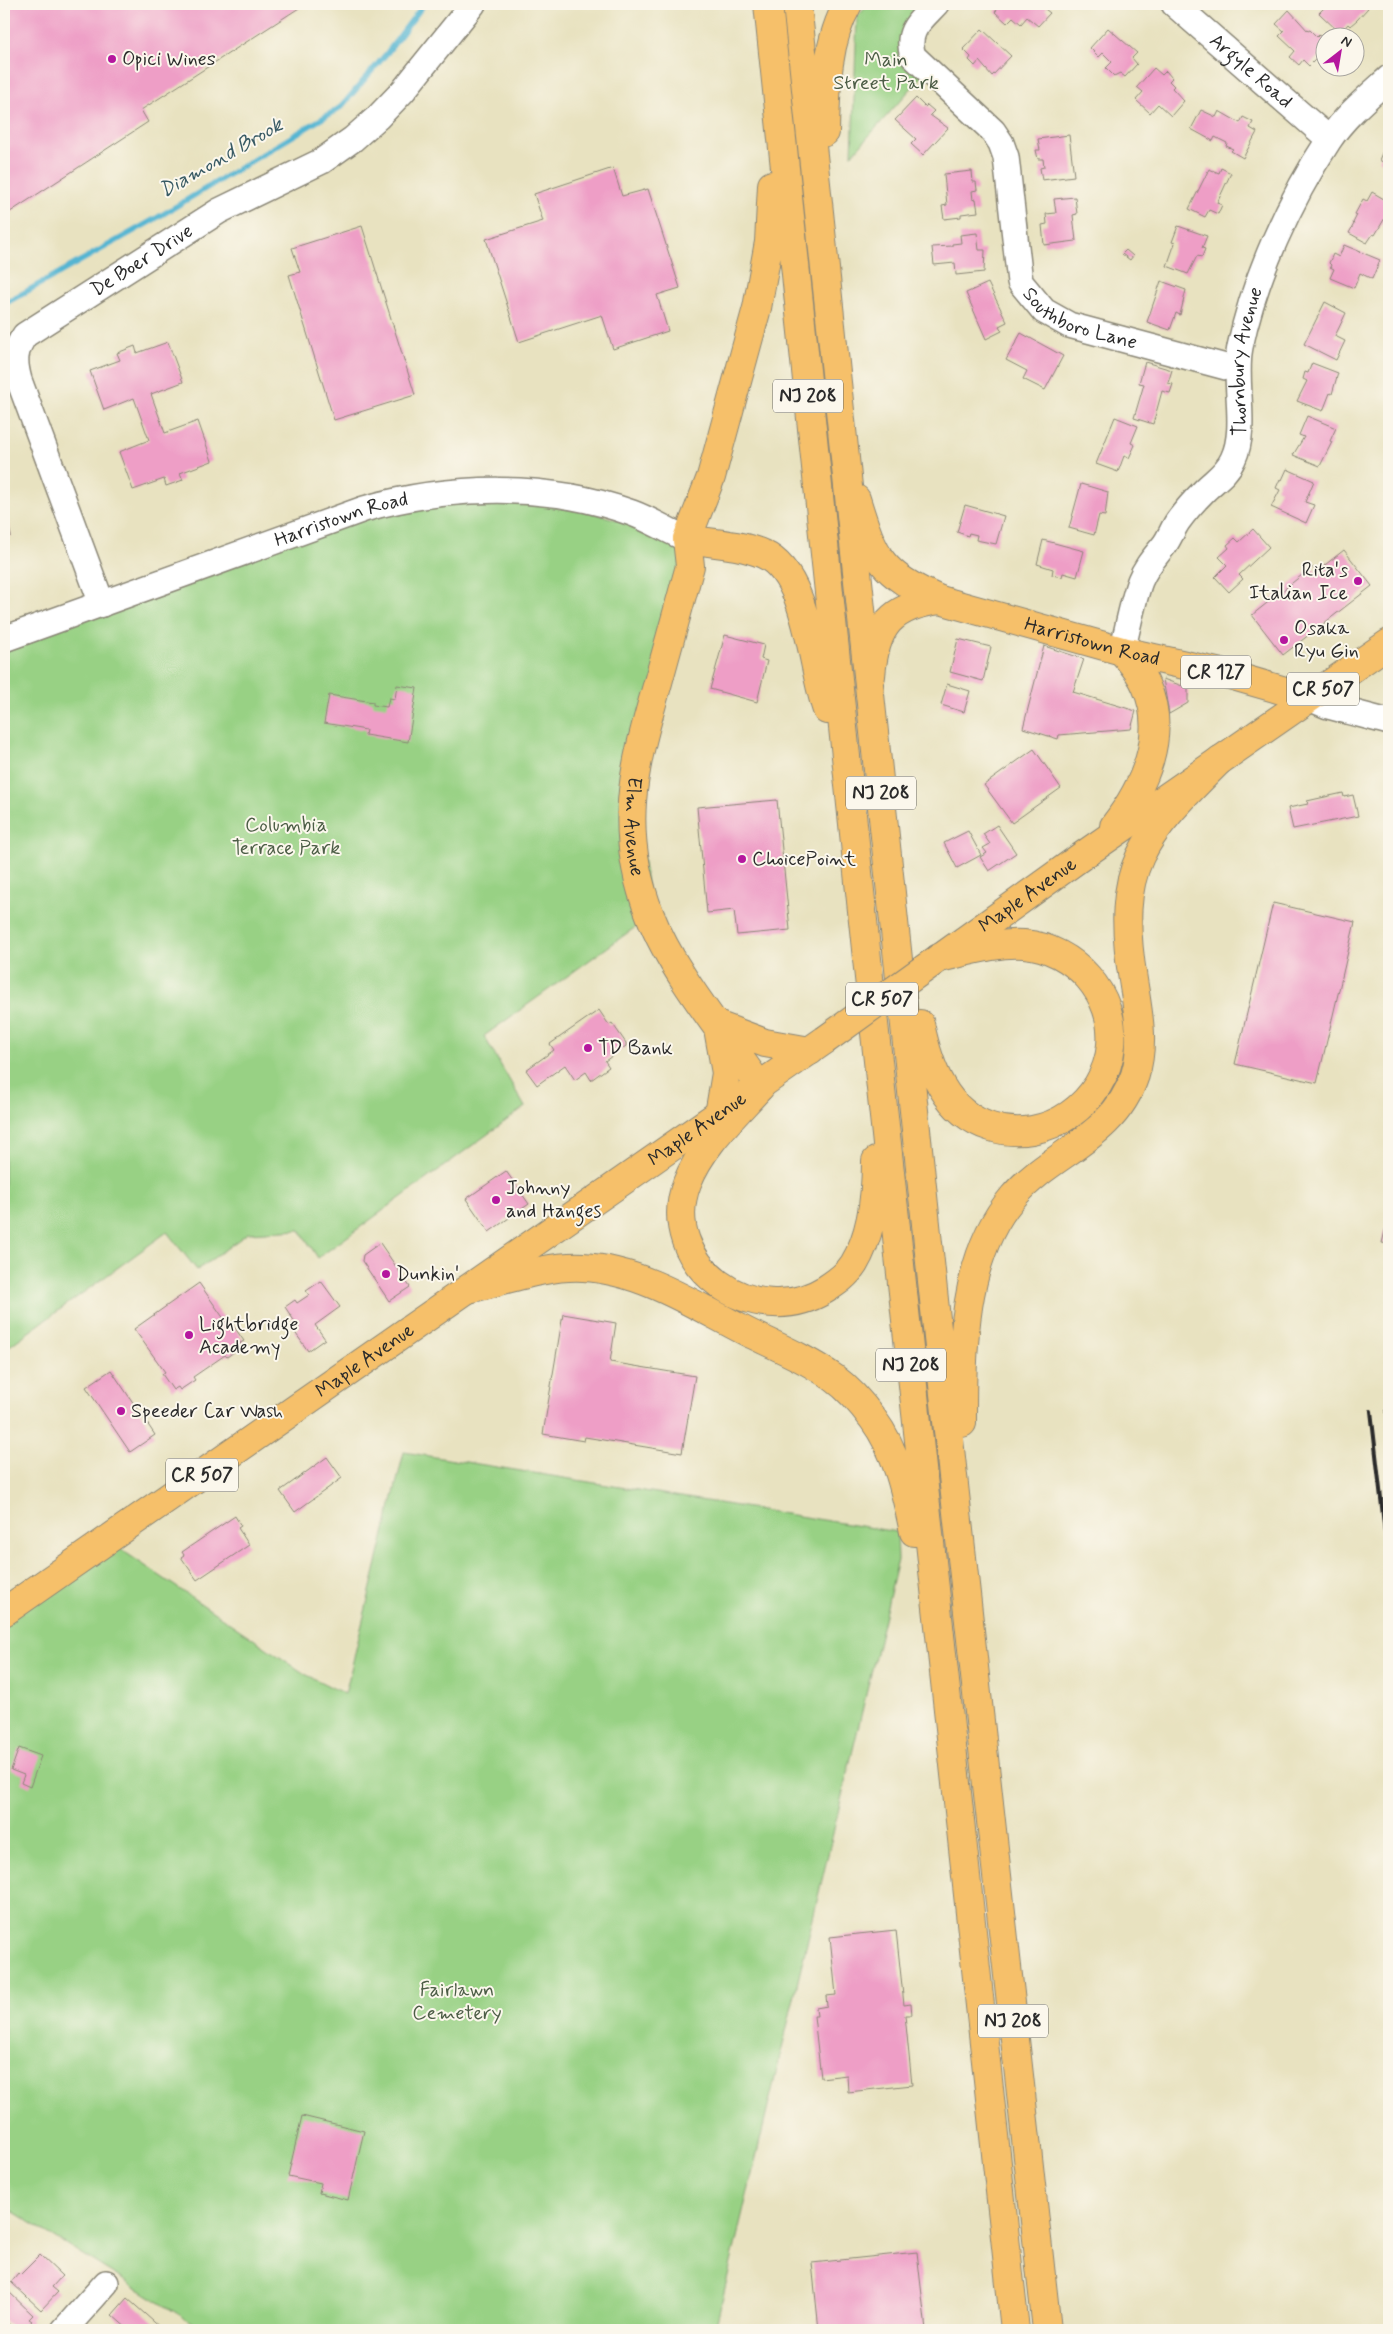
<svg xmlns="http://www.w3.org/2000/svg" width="1393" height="2334" viewBox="0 0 1393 2334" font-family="Mynerve,sans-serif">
<rect width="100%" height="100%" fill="#fbf7ec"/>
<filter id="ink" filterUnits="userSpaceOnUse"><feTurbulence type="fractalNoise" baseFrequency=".02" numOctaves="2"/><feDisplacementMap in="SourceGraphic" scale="10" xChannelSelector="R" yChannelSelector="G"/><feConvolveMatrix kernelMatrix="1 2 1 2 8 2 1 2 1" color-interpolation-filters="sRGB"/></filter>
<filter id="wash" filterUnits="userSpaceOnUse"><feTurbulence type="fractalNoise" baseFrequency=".0096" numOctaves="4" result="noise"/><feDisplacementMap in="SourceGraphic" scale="20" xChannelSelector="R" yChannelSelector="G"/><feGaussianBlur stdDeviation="1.12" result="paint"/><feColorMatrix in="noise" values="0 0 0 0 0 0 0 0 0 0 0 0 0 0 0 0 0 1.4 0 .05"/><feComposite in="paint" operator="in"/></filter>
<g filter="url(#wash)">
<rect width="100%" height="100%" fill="#e8e2c0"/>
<path fill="#98d184" stroke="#627e58" d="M869 4H936L917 25 923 75 852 155 857 17Z
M510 490 687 539 633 780 651 916 484 1036 525 1107 318 1258 300 1230 248 1233 197 1270 167 1232 4 1350V639L364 509Z
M404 1452 897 1532 898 1560 715 2330H204L4 2206V1613L107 1540 305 1674 345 1694Z"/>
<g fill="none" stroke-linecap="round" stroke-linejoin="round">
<path stroke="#54b5d2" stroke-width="5.5" d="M4 304 155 219 341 107 387 53 424 4"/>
</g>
<g id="blocks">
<path fill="#ee9ec6" d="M4 4H296L299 8 141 110 148 122 4 216Z
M1002 4H1050L1045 9 1050 13 1038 26 1027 17 1021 24 1013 17 1007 23 995 12Z
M1328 4H1363L1368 8 1357 20 1350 26 1348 24 1340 33 1319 13Z
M1289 10 1308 31 1310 30 1317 37 1319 35 1326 41V49L1309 66 1303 60 1299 65 1290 57 1295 51 1279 36 1284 31 1276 24Z
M1108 28 1137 53 1132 58 1137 64 1125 77 1120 73 1114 76 1106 68 1112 62 1103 53 1099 57 1090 48Z
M982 29 1011 56 992 76 979 61 975 66 969 60 971 57 963 49Z
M1154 68 1162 75 1166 71 1172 78 1169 81 1174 86 1172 88 1184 101 1171 116 1158 104 1150 113 1136 100 1143 92 1137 87Z
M916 98 925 107 927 105 934 111 930 115 948 128 923 155 911 144 916 139 895 120Z
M1201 110 1216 117 1219 111 1240 123 1243 117 1253 122 1250 128 1257 132 1243 158 1231 151 1233 149 1226 146 1227 143 1215 137 1213 141 1191 129Z
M1069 135 1074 176 1042 180 1040 168 1044 167 1043 159H1038L1036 150H1040L1038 139Z
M1389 137V165L1379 160Z
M613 168 622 196 648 189 680 288 657 295 668 331 613 349 602 315 519 342 486 239 543 221 534 194Z
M1221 168 1231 173 1217 203 1222 205 1218 214 1209 210 1205 217 1189 209 1209 169 1219 173Z
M972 171 973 182H976L977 190 972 191 973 200 976 199 978 212 961 214V217L944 219 942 206 947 205 944 174Z
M1372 192 1389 202V211L1375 235 1373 234 1367 243 1349 233 1354 224 1353 223 1357 215 1355 214 1363 199 1367 201Z
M1075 197 1077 214 1073 215 1076 241 1044 245 1042 225 1047 224 1046 214 1056 213 1054 199Z
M362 226 415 395 334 420 289 275 300 272 292 248Z
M1178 226 1207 236 1202 248 1205 249 1202 257 1197 256 1188 274 1167 266 1175 243 1172 242Z
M977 233 979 250H985L984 272 956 275 955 263 934 265 932 247 952 246V244L961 243 960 235Z
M1344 245 1380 260 1372 279 1360 273 1354 288 1330 278 1334 269 1330 267 1331 265 1329 263 1333 254 1339 257Z
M1126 250 1133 256 1130 260 1122 254Z
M1161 281 1186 290 1180 315 1176 313 1170 330 1147 322Z
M988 283 1007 322 999 326 1002 331 986 339 966 293Z
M1325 302 1346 313 1335 336 1345 341 1336 360 1304 344Z
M1021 333 1063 356 1045 390 1023 379 1027 371 1006 360Z
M168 342 183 382 151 394 165 433 198 421 212 461 180 473 183 480 166 486 164 479 133 490 119 452 149 440 134 398 104 410 90 371 120 360 117 353 135 346 137 353Z
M1145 362 1172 370 1168 383 1173 384 1170 393 1162 391 1153 424 1134 418 1144 384 1139 383Z
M1312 363 1338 373 1332 394 1330 393 1323 411 1297 401 1307 381 1303 379 1305 372 1308 373Z
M1307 416 1336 428 1330 441 1332 442 1320 466 1293 455 1304 437 1299 435Z
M1115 417 1138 426 1131 443 1135 445 1129 458 1124 456 1118 472 1096 464Z
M1287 469 1314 481 1305 502 1314 505 1306 523 1271 507 1280 490 1276 488 1280 479 1282 480Z
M1081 484 1108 492 1105 516 1099 515 1094 535 1069 528Z
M965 505 1004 516 996 544 976 540 977 535 969 533 968 536 957 532Z
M4 506 11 536 4 538Z
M1253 529 1269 547 1239 575 1243 579 1229 592 1215 577 1227 565 1219 557 1229 548 1227 545 1235 538 1239 542Z
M1043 540 1084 551 1077 577 1063 573 1062 577 1052 575 1053 569 1037 564Z
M1344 550 1372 586 1283 655 1252 615 1312 567 1316 572Z
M725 635 764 645 761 659 767 661 757 702 710 689Z
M958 639 991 647 983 681 950 672Z
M1044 646 1084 659 1073 692 1136 711 1131 729 1059 735 1058 739 1023 728Z
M1163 679 1188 688V703L1169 714Z
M947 684 970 691 964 712 941 705Z
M397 685 417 688 408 742 365 735 366 730 324 723 329 695 373 702V705L387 707 389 698 395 699Z
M1034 749 1061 788 1012 823 984 785Z
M1343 793 1344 797 1353 795 1358 816 1293 829 1288 808 1308 804 1307 801Z
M777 800 790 930 737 935 734 910 707 913 697 807Z
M997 825 1016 853 989 871 980 857 987 853 983 848 990 844 983 834Z
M968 831 981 855 957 868 944 843Z
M1273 903 1355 922 1317 1083 1235 1064Z
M599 1010 609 1025 612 1023 626 1043V1046L605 1061 609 1067 591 1080 586 1072 575 1080 565 1065 537 1085 526 1070 554 1050 550 1044Z
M506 1171 529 1204 489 1232 466 1199Z
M1389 1215V1244L1382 1243Z
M380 1243 410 1287 389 1301 362 1261 363 1255Z
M321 1281 340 1307 315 1325 325 1339 308 1351 294 1331 299 1328 285 1307 295 1300 297 1303 309 1295 306 1291Z
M199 1283 229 1326 232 1324 244 1341 240 1343 242 1346 227 1357 225 1355 193 1377 195 1380 180 1390 178 1387 173 1390 162 1374 165 1372 134 1329Z
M563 1314 616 1323 610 1362 695 1376 682 1453 585 1437 584 1441 543 1434Z
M111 1370 155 1435 130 1452 86 1387Z
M327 1457 342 1478 295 1512 280 1491Z
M235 1516 241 1526 238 1528 249 1545 197 1580 181 1557 184 1555 182 1552Z
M19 1748 41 1756 30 1787 21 1783 24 1775 11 1770Z
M896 1930 904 2005 911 2004 912 2015H905L912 2085 848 2092 847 2075 821 2078 814 2016H817L816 2008 827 2006 826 1996 836 1995 830 1937Z
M302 2116 364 2131 348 2200 319 2193 321 2183 288 2176Z
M917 2252 926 2330H819L812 2263Z
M40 2255 62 2276 52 2287 58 2292 41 2310 11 2282 18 2273 20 2275Z
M7 2290 33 2315 29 2319 32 2321 23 2330 21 2328 15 2330 4 2320V2294Z
M127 2298 163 2330H129L112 2315Z"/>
</g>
</g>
<g filter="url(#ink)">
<use href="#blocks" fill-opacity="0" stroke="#8a8676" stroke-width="1"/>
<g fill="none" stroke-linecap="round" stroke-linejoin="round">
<defs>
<g id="minor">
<path id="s1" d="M936 4C920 21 905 31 913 56L993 131 1001 143 1006 157 1020 282 1044 311 1069 325 1237 370"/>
<path id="s2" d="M1174 4 1329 139"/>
<path id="s3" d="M102 604 19 380C14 362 14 350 25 335L219 211 322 161 353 139 378 117 403 91 473 4"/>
<path id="s4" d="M4 639 364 509C449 485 548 482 632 513 651 520 668 531 687 539"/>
<path id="s5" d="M1122 651C1128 628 1132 603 1140 581 1146 566 1155 557 1165 544 1170 537 1173 528 1178 521 1186 510 1196 499 1205 490 1215 480 1227 473 1233 459 1248 428 1233 382 1240 347 1254 278 1290 199 1329 140 1345 116 1368 97 1389 78"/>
<path d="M1309 698 1328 706 1389 722"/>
<path d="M64 2330 106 2283"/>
</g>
<g id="major">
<path id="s6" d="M856 499C875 560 880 573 940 600L1122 651 1230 675 1309 698"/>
<path id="s7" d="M687 539 690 566C679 606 668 646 657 686 633 769 617 831 650 915 673 974 724 1034 760 1087"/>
<path d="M871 676C875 626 891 606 940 600"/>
<path d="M1114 826C1144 787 1168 735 1146 686 1141 673 1131 662 1122 651"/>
<path id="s8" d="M940 958 1082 856 1389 643"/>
<path d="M717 1025 765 1043 810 1051"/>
<path d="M719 1034 726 1073 719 1115"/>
<path id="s9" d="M4 1612 825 1040"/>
</g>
<path id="highway" d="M768 4 867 959 1015 2330
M797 4 943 1385 1047 2330
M825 132C826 89 826 42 848 4
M772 185 769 242 757 308 711 477 687 539C711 543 740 544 763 554 809 574 811 667 827 710
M920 1024C929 1067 945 1113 991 1127 1046 1145 1106 1103 1111 1045 1116 995 1074 948 1024 944 996 942 966 952 939 958
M760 1087C734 1116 701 1146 687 1183 656 1264 755 1334 826 1289 837 1282 847 1275 854 1264 872 1234 876 1194 876 1161
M468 1289C505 1281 545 1265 583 1267 642 1270 696 1306 747 1332 776 1346 807 1359 834 1378 849 1389 862 1404 873 1419 897 1451 906 1493 914 1532
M962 1423C962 1350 962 1256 1013 1197 1052 1151 1114 1139 1135 1075 1145 1043 1138 1012 1133 980 1114 865 1142 838 1220 760"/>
</defs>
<use href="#minor" stroke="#8a8676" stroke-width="28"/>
<use href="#major" stroke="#8a8676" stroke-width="30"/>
<use href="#highway" stroke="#8a8676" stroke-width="30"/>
<use href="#minor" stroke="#fff" stroke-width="25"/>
<use href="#major" stroke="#f6c06b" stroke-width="28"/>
<use href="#highway" stroke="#f6c06b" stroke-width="28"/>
<path stroke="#2b2b2b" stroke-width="4" d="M1387 1410 1389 1430
M1371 1411 1389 1568"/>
<defs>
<path id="major-bridge" d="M825 1040 939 958"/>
</defs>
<use href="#major-bridge" stroke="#8a8676" stroke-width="30" stroke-linecap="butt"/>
<use href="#major-bridge" stroke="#f6c06b" stroke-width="28"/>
</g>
</g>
<g fill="#b5179e" stroke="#fbf7ec" stroke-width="2">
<circle cx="112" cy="59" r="5"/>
<circle cx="1358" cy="581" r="5"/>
<circle cx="1284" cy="640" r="5"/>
<circle cx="742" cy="859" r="5"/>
<circle cx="588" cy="1048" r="5"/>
<circle cx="496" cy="1200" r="5"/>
<circle cx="386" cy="1274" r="5"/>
<circle cx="189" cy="1335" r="5"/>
<circle cx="121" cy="1411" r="5"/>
</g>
<g text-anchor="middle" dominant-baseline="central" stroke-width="4" stroke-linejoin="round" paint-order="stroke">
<g fill="#fbf7ec" stroke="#696865" stroke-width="1">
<rect x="773" y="379.5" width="70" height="33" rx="4"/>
<rect x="1181" y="655.5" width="70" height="33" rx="4"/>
<rect x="1287" y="672.5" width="72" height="33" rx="4"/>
<rect x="846" y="776.5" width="70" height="33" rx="4"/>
<rect x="846" y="982.5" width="72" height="33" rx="4"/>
<rect x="876" y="1348.5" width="70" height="33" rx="4"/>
<rect x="166" y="1458.5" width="72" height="33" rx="4"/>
<rect x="978" y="2004.5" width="70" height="33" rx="4"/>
</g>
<g font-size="19" font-weight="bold" fill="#2b2b2b">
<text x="808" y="396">NJ 208</text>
<text x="1216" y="672">CR 127</text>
<text x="1323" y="689">CR 507</text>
<text x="881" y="793">NJ 208</text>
<text x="882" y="999">CR 507</text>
<text x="911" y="1365">NJ 208</text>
<text x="202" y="1475">CR 507</text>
<text x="1013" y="2021">NJ 208</text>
</g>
<g font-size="20" fill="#2b2b2b" stroke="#fbf7ec" text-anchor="start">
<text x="122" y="59">Opici Wines</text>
<text x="1348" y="570" text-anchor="end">Rita's<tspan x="1348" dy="23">Italian Ice</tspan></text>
<text x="1294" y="628">Osaka<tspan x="1294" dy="23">Ryu Gin</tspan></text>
<text x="752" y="859">ChoicePoint</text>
<text x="598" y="1048">TD Bank</text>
<text x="506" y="1188">Johnny<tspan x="506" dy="23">and Hanges</tspan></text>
<text x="396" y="1274">Dunkin'</text>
<text x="199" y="1324">Lightbridge<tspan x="199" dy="23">Academy</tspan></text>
<text x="131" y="1411">Speeder Car Wash</text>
</g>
<g font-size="20" fill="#4c5d46" stroke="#fbf7ec">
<text x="886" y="60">Main<tspan x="886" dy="23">Street Park</tspan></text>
<text x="286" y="825">Columbia<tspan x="286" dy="23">Terrace Park</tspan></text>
<text x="457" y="1990">Fairlawn<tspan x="457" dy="23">Cemetery</tspan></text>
</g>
<g font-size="20" fill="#2b2b2b" stroke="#fbf7ec">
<text stroke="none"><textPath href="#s2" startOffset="102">Argyle Road</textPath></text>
<text stroke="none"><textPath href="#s3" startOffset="425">De Boer Drive</textPath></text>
<text stroke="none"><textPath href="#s1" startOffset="399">Southboro Lane</textPath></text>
<text stroke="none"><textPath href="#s5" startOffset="326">Thornbury Avenue</textPath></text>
<text stroke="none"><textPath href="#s4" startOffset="358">Harristown Road</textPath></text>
<text stroke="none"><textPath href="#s6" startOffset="296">Harristown Road</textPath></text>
<text stroke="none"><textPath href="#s7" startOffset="295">Elm Avenue</textPath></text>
<text stroke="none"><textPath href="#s8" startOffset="108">Maple Avenue</textPath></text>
<text stroke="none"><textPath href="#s9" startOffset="845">Maple Avenue</textPath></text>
<text stroke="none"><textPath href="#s9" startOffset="440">Maple Avenue</textPath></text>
</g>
<g font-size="21" font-style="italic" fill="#395b65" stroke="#fbf7ec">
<text transform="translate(221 158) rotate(-30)">Diamond Brook</text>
</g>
</g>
<rect width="1393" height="2334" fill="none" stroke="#fbf7ec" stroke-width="20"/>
<g transform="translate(1340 52) rotate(31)"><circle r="24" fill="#fbf7ec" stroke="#a8a59f"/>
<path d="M0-4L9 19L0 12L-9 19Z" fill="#b5179e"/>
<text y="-8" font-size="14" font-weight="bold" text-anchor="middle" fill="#2b2b2b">N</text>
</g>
</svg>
